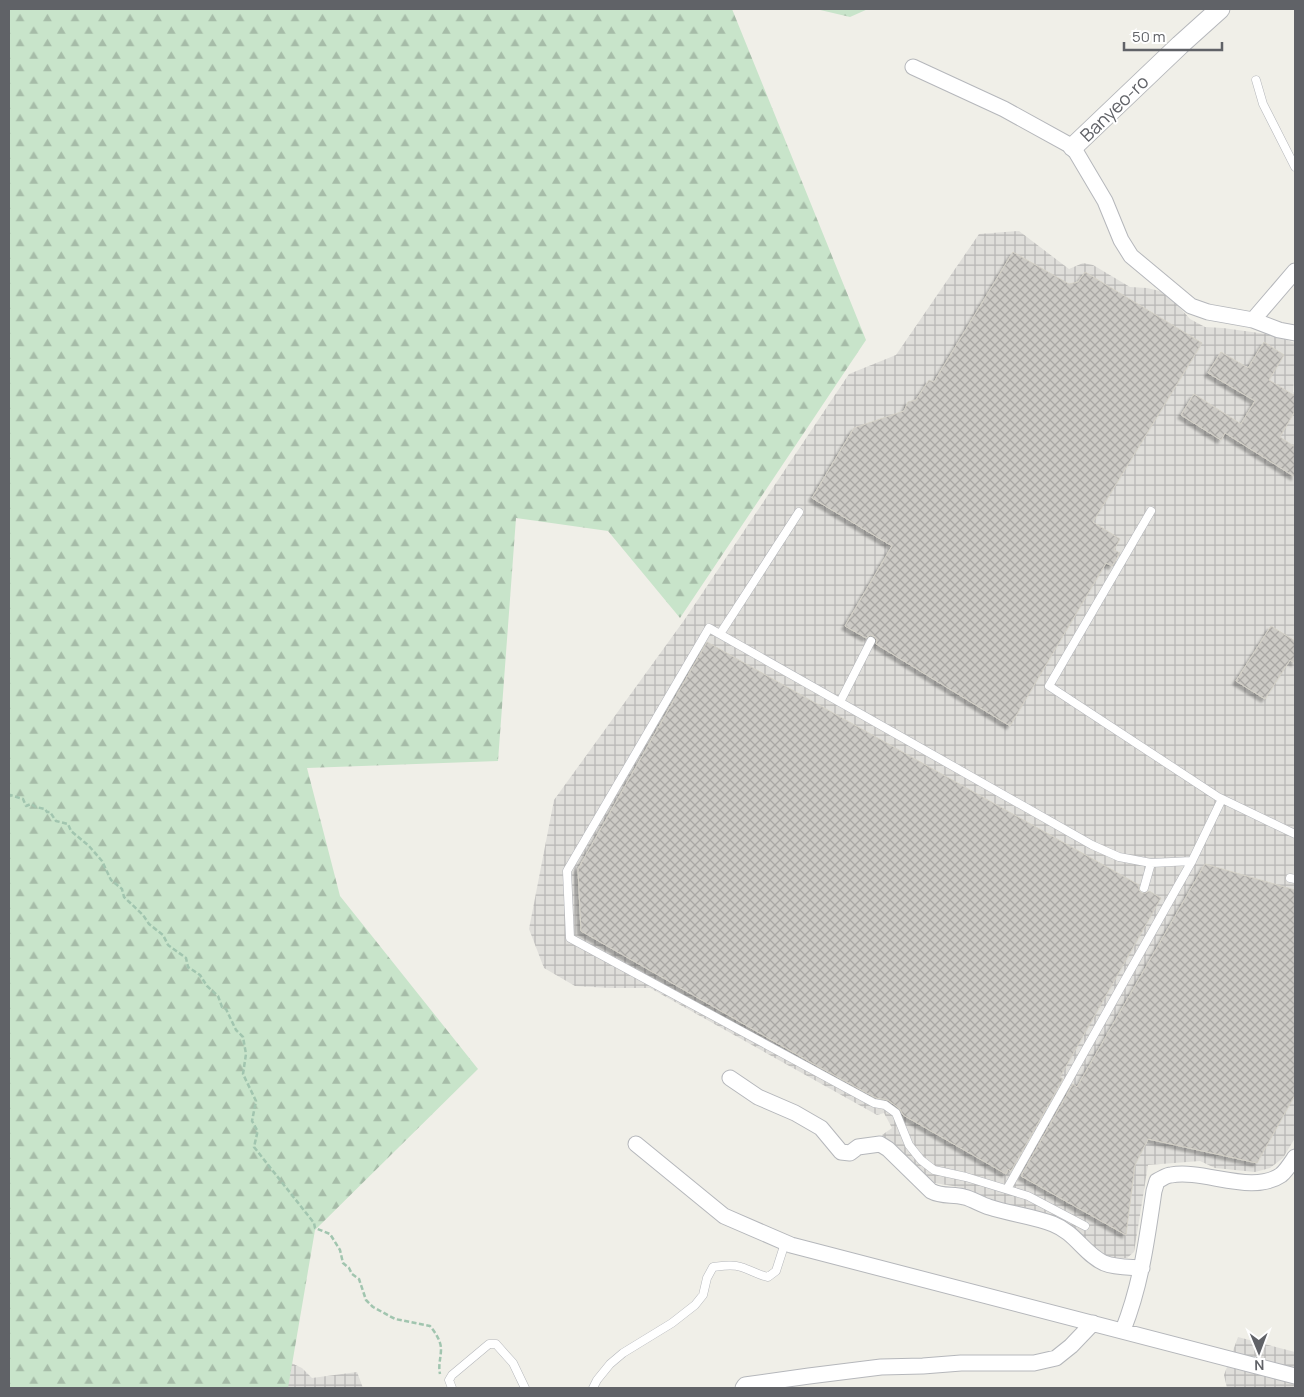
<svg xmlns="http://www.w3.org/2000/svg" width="1304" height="1397" viewBox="0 0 1304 1397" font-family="Manrope,sans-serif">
<defs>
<pattern id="industrial-grid" width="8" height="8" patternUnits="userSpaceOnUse" patternTransform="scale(1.25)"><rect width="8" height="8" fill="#dfdeda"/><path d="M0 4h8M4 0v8" fill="none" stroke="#b8b7b5"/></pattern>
<pattern id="forest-firs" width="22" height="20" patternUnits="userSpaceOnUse" patternTransform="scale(1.25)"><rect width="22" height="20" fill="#c8e4ca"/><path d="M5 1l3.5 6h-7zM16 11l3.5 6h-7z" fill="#a6bca8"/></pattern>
<pattern id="building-cross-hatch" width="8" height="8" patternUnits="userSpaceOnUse" patternTransform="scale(1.25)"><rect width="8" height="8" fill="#cccac5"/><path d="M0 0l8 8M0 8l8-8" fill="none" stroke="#a9a7a4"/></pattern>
<filter id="shadow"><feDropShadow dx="-3.5" dy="3.5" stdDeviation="1" flood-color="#0004"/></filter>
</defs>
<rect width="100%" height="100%" fill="#f0efe8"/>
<path fill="url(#industrial-grid)" d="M1019 231 1069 269 1083 263 1093 265 1130 287 1147 288 1164 292 1173 300 1190 319 1205 327 1223 328 1274 335 1295 343V369L1293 392 1295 393V1138L1283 1158 1270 1168 1255 1172 1215 1168 1200 1161 1148 1165 1134 1252 1127 1258H1109L959 1187 929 1182 882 1135 892 1128 884 1113 877 1115 650 988H610L575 986 544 968 529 929 554 800 685 619 849 374 896 355 979 234Z
M1238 1337 1295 1352V1388H1227L1224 1375Z
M289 1362 302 1368 312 1378 357 1372 363 1388H223Z"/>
<path fill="url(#forest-firs)" d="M9 9H732L866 340 680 618 608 531 516 518 498 761 307 768 340 896 478 1069 315 1230 288 1388H9Z
M816 9H868L850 17Z"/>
<path fill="url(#building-cross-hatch)" stroke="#d4d1c7" filter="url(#shadow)" d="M1013 252 1069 284 1078 282 1085 272 1202 343 1093 522 1120 539 1114 550 1120 553 1112 566 1106 563 1010 726 876 644 877 640 874 636 870 635 866 638 845 626 892 546 812 498 854 428 904 411 908 402 916 400 929 380 934 382Z
M1264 342 1284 355 1269 380 1295 396V411L1280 437 1295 447V477L1225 433 1221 440 1181 415 1194 394 1241 424 1255 401 1208 373 1221 352 1248 368Z
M1271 626 1295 641V663L1290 660 1265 699 1236 681Z
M707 642 1139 885V890L1142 893H1146L1149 891 1161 898 1060 1077 1063 1079 1011 1171 1008 1169 1006 1174 903 1115 900 1109 888 1100 876 1098 812 1063 581 931 578 869Z
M1205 864 1295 890V1095L1257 1163 1148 1139 1135 1165 1126 1235 1021 1176 1073 1084 1077 1087Z"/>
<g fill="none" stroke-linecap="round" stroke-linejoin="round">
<defs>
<path id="service" d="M1256 80 1263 104 1295 167
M1151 511 1049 686 1218 797 1295 834
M720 634 799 512
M840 702 871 641
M1290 878 1295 879
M1144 888 1151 863
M1007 1189 1192 861 1222 799
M1085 1226 1028 1196 966 1177 934 1170 921 1160 909 1145 896 1113 885 1105 874 1103 570 938 567 871 709 628 1092 845 1119 857 1151 863 1192 861
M452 1388 449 1380 452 1375 489 1344H496L513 1363 525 1388
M593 1388 597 1380 610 1364 623 1353 672 1323 695 1305 703 1295 707 1278 713 1267C722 1266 732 1264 741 1267 751 1270 758 1275 768 1277L776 1271 785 1243"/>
<path id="minor" d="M913 67 1004 109 1073 147 1105 201 1121 240 1131 256 1191 306 1208 312 1253 320 1279 330 1295 333
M1253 320 1295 271
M730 1078 758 1097 795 1113 821 1128 841 1152 850 1153 858 1147 880 1144 888 1149 931 1191C942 1197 952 1194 964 1197 973 1199 981 1205 989 1207 1010 1214 1032 1216 1053 1224 1076 1233 1084 1254 1104 1263 1116 1268 1130 1267 1142 1268
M636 1144 724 1216 791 1245 1295 1376
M1123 1330C1141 1285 1147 1239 1154 1191L1157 1181C1162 1179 1166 1175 1171 1175 1204 1169 1252 1195 1281 1175 1286 1171 1291 1163 1295 1157
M743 1388 745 1385 809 1376 881 1367 923 1366 961 1363H1034L1056 1358 1071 1346 1093 1323"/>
<path id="tertiary" d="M1073 147 1180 45 1220 9"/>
</defs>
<use href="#service" stroke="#b5b7bb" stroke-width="9"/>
<use href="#minor" stroke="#b5b7bb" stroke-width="17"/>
<use href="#tertiary" stroke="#b5b7bb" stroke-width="21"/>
<path stroke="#a1c5af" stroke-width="2.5" stroke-dasharray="5 2.5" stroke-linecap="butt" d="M9 797 10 795 23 799 26 806 31 804 36 807 45 809 47 812H50L56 821 68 824 71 831 89 846 102 861 111 880 122 889 124 897 143 915 149 924 163 935 168 945 186 958 188 967 200 975 207 986 218 996 222 1007 226 1009 236 1030 243 1037 246 1054 243 1074 256 1101 252 1121 257 1130V1134L254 1147 314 1223 315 1228 330 1234 340 1250 343 1263 349 1268 352 1274 359 1279 366 1300 373 1307 395 1319 430 1326C435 1332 441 1341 441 1349 441 1358 438 1365 440 1374"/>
<use href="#service" stroke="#fff" stroke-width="8"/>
<use href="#minor" stroke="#fff" stroke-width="15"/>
<use href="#tertiary" stroke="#fff" stroke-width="19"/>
</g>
<g text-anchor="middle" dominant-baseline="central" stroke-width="4" stroke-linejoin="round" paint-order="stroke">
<g font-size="18" fill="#606267" stroke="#fff">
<text transform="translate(1114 108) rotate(-44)">Banyeo-ro</text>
</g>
</g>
<rect width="1304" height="1397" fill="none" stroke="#606267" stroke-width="20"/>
<g transform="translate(1259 1352) rotate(179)" stroke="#ffffff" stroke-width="4" paint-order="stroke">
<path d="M0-4L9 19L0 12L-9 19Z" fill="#606267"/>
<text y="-8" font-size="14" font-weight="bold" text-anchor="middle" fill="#606267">N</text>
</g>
<path d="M1124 42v8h98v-8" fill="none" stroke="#606267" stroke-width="2.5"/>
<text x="1132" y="42" font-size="15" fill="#606267" stroke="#ffffff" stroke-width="4" paint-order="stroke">50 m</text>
</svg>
